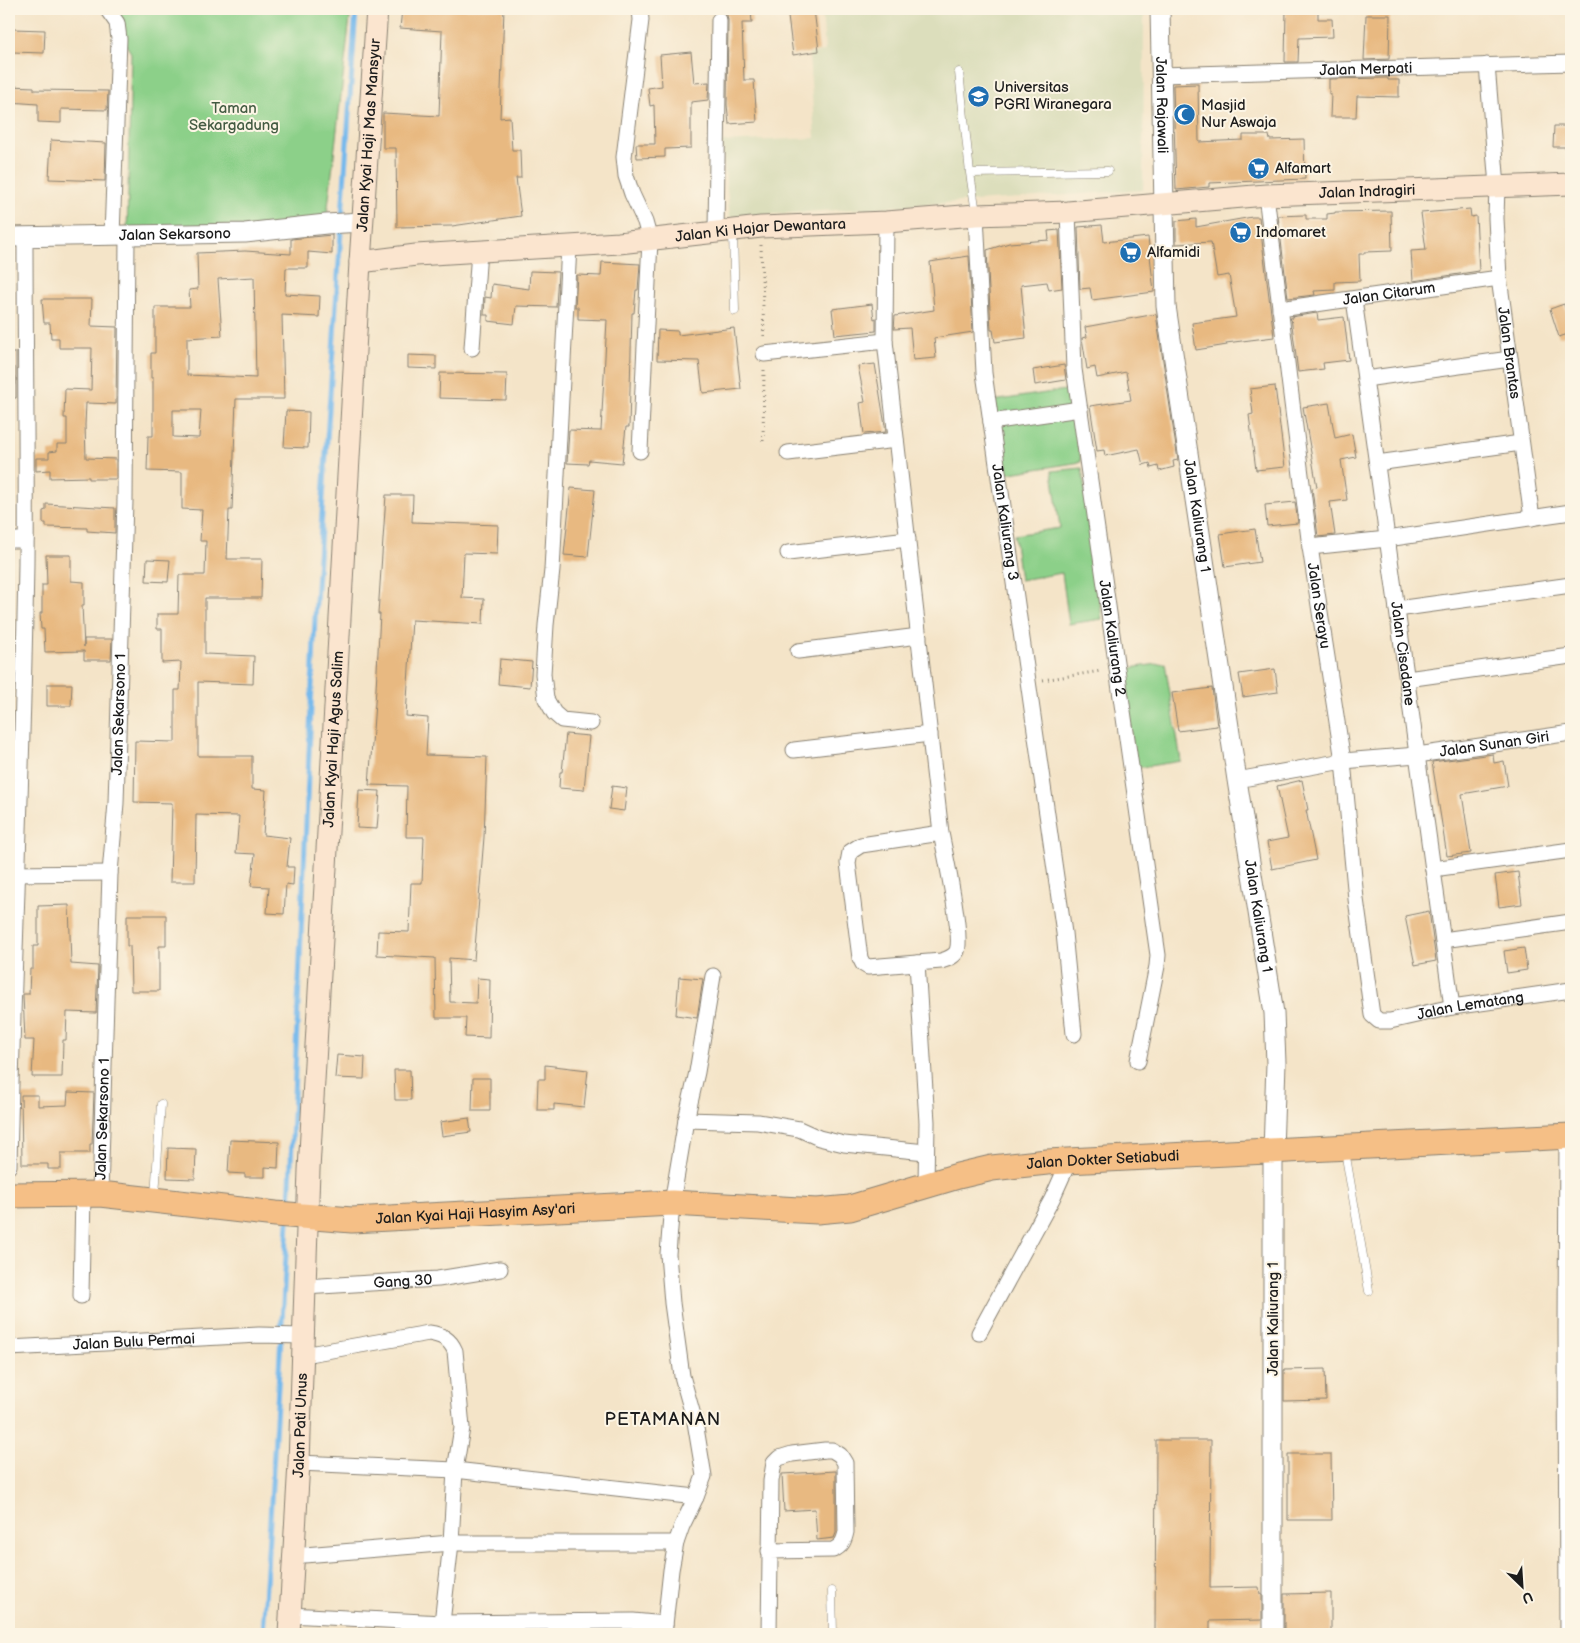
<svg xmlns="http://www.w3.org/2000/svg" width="1580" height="1643" viewBox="0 0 1580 1643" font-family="'Balsamiq Sans',sans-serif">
<rect width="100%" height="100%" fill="#fcf5e5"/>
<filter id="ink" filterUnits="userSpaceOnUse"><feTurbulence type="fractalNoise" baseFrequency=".02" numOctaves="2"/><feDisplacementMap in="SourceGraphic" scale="10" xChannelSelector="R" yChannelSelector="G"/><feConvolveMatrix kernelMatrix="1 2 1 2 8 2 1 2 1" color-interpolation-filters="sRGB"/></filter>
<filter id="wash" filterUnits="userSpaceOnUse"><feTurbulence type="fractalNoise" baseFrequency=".0096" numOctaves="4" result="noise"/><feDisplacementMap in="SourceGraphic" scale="20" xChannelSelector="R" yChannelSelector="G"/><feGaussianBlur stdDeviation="1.12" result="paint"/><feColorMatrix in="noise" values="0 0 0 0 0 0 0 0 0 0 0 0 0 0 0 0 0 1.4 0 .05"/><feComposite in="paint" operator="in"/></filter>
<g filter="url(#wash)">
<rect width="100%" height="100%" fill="#f4e4c8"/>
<path fill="#dcdebc" d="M822 9H1144L1143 190 730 217 722 142 815 138 809 54 825 51Z"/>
<path fill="#8cd089" stroke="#547652" d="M105 9H351L326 224 127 236 131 53Z
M1072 389 1081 462 1004 474 993 401Z
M1082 468 1102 619 1069 624 1062 573 1020 580 1014 535 1060 528 1052 471Z
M1165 663 1181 761 1136 768 1122 669Z"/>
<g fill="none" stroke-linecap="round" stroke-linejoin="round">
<path stroke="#76b9ec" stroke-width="5" d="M289 1209 315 617 356 9
M263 1634 288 1222"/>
</g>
<g id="blocks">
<path fill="#e8b981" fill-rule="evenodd" d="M402 9H504L500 118 510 117 512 150H520L521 178H516L521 216 452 226 397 227 396 148H383V113L439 116 442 31 400 28Z
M721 9H751L752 23H742L744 80H754L757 122 729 124 727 105 728 20 727 15 721 11Z
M787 9H814L819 51 793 55Z
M1286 9H1318V19H1332L1333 37 1299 38 1298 62H1285Z
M1366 15H1390L1389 59 1364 60Z
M13 29 45 30 44 53 12 52Z
M691 52 694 83 709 82 708 100 691 102V148L665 149V157L637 158 636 144H655L654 105 650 106 648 88 662 86 660 55Z
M1388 78V80H1399V97L1357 96 1356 117H1330L1331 94H1329V79Z
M1198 84 1199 142 1243 140V135H1269L1270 140 1304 139 1305 179 1209 183V187L1176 190 1173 85Z
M9 86 34 87V90L108 91 107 110 61 109V123L38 122V104L9 102Z
M1554 126H1571V147H1553Z
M51 140 106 143 105 181 49 179Z
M1470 209 1471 217 1476 216 1479 271 1413 281 1411 251 1426 250 1421 213Z
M1391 211 1392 251 1364 252V254H1359L1360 281 1335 282V290L1314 291 1315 295 1288 298 1278 216 1304 215H1306V219H1327V214L1335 213V212Z
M1252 217H1259L1274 337 1226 343 1227 345 1196 350 1192 323 1236 317 1229 275 1217 277 1211 242 1176 244V221L1196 219V227Z
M1102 225 1104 242 1148 237 1154 292 1092 300 1090 288 1080 289 1078 227Z
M1059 230 1062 288 1049 290 1047 282 1021 285 1026 338 995 342 993 330H991L987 250 1009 243 1049 240 1048 231Z
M332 235V254L308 252V268H286L285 294 320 296 319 317 282 315 284 399H236L232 510H229L227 559H262L261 598H205V654L254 656 253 684 198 682V756H252V789L266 790 263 835 290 838 287 867H294L293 885 286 884 284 914 267 913 269 887 251 886 255 854 236 853 239 816 196 815 195 882H170L172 803 134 802 135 741 175 742V690H180L181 662 162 663V629H157V614H178L179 575H205L206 541H200L202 510 182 509V472L147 471 148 436H153V378H151V353H155V307H190L189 290 198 289 197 253 245 251 291 254V239ZM254 277 256 378 187 375V338L222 336 218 279ZM173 410H201L199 438 173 437Z
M969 256 973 332 934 338 936 358 913 360 910 328 894 329 895 316 934 310 930 262Z
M602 262 640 264 638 290H636L634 313H632L629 427H626L622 463 589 460 588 464 567 463 569 430 601 431 607 320 578 319V307H575L577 275 601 276Z
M530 271 558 272 556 307 516 306 514 324 488 321V315H484L485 297 491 298 492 284 529 289Z
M42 299H92L91 326 117 327 116 404 86 403 85 425 86 458 116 459V479H89V477L50 478V470L36 471V458H49V452L57 451V444H67V418H64L65 389 91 390 92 348H59V338H51L50 323H44Z
M872 304 874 319 876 318V331L835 335 832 309Z
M1564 304 1571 327V333L1559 337 1550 309Z
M1317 313 1318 320 1344 317 1349 360 1323 363 1324 369 1298 372 1291 317Z
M1156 314 1178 460 1173 461 1174 467 1159 471 1158 466 1151 468 1150 463 1143 465 1139 449 1105 456 1104 450 1097 451 1090 406 1131 400 1126 372 1097 378 1095 367 1087 369 1082 338 1087 337 1085 327Z
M734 328 741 389 703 393 699 361 657 360 658 330 678 331V335Z
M9 353H16V398H9Z
M408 355 436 356V369L408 368Z
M875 364 886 432 864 434 860 403 865 402 858 366Z
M1064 365 1066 380 1035 385 1033 370Z
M440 373 507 374 506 400 439 398Z
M1275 386 1285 467 1256 470 1249 415 1253 414 1250 389Z
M1329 403 1335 438 1352 434 1356 457 1341 460 1347 500 1330 502 1335 535 1318 537 1312 488 1317 487 1303 407Z
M286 411 309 412 308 448 284 447Z
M571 488 595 490 588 557 564 555Z
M386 495H413L412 522 498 525 497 554 464 553 462 598 484 599 483 624 412 620 406 716 428 718 426 755 487 757 484 837 474 960 449 958 450 1002 476 1003 477 978 490 979 489 1038 465 1037 466 1018H436L435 958 377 955 378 931 409 932 411 883H422L424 837H406L407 786 369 785 376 689 380 614H378Z
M1295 502 1298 523 1267 526 1265 505Z
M46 504 115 508V533L87 531V528L46 527V523H43V511L46 510Z
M1255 529 1260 562 1225 567 1220 534Z
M46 555H71V581L84 582V605H82L84 647V639H112L111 660H84V651L45 652 44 629H41L40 613H42V585H47Z
M147 559 170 560 168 582 146 581Z
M500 659 532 662 530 687 498 684Z
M1275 669 1278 692 1243 697 1239 674Z
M47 684H72L71 706H47Z
M1212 688 1217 726 1178 731 1172 693Z
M566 734 589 736 584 790 559 788 560 772H562Z
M1493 754 1494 763 1504 761 1508 786 1462 794 1471 853 1447 856 1432 762Z
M1302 780 1308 810H1306L1316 860 1272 869 1267 842 1288 838 1277 786Z
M612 786 627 788 624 811 609 809Z
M359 790 380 791 377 829 357 828Z
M1518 872 1522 904 1499 907 1495 875Z
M69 905 71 964 98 966 96 1013 67 1012 66 1040H63L62 1077H32L34 1040H25L23 994H29L30 969H33V946H38V906Z
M1429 911 1436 961 1415 965 1405 916Z
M127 915H166V946H159V991H131L130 946H127Z
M1524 948 1527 970 1507 973 1504 951Z
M679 977 703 979 697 1018 676 1015Z
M337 1055 365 1057 364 1079 335 1078Z
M545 1065 588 1070 584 1107 554 1104V1110H537L538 1079H545Z
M394 1070H410L411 1100H395Z
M473 1078H490V1111H472Z
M68 1092 94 1093 92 1144H90V1153H61V1169H48V1164H22L21 1095H38V1106L67 1105Z
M469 1118 471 1132 442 1136 440 1122Z
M230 1140 279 1142 278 1168 265 1167V1177H245V1174L228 1173Z
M168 1148 196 1149 195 1179 167 1178Z
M1325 1369 1326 1400 1284 1401V1370Z
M1156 1440H1211L1210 1588 1259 1587 1260 1594H1262V1620L1210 1621V1634H1155Z
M1288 1454H1331L1332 1520H1288Z
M836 1471V1533L834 1538 817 1540 815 1509 784 1511 782 1474Z
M1331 1593V1632L1284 1633V1594Z"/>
</g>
</g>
<g filter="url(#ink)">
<use href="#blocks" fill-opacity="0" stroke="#888072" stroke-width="1"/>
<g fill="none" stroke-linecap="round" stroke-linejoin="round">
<defs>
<path id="service" d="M959 72 970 173 976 213
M970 173 1108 171
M733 231 735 311
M1345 1151 1369 1291
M155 1196 161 1104
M832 1591 833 1634"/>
<g id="minor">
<path d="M107 9 117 23 119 39 112 236"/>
<path id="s1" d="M1487 65 1497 186 1496 218 1499 278 1532 518"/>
<path id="s2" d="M1161 75 1571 63"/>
<path id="s3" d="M1266 195 1310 547 1343 761 1356 899 1372 1015 1379 1021H1390L1452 1007 1571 990"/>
<path id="s4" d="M1068 212 1074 369 1158 955 1157 966 1138 1061"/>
<path id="s5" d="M976 215 984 373 1064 933 1074 1034"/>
<path d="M886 222 885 341 941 833C945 853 963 936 957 951 954 957 947 959 941 961L868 967 863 964 860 958 848 863 850 852 861 845 941 833"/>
<path d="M716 230 719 20"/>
<path d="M569 246 552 570 546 625 543 674 546 699 554 713 562 720 591 723"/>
<path id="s6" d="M1354 299 1452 1007"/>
<path id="s7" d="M1280 309 1499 278"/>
<path d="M472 348 479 251"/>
<path d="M764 354 885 341"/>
<path d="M1365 379 1510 359"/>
<path d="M991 422 1080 409"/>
<path d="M640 451 650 240 645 222 632 194 626 176 624 157 641 20 640 9"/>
<path d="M788 453 896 440"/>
<path d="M1377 463 1521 443"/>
<path d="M9 540H26"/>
<path d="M1310 547 1387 539 1571 512"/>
<path d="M788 553 908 539"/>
<path d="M1397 609 1571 585"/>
<path d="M798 651 919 636"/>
<path d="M1407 679 1571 656"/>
<path d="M794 750 930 734"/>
<path id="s8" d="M1237 780 1343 761 1417 755 1571 733"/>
<path d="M1433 869 1571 850"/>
<path d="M9 874 110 873"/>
<path d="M1443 940 1571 922"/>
<path d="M917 963 927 1122 926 1185"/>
<path d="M686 1120 758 1122 799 1129 819 1138 844 1144 926 1152"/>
<path d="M9 1166C13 965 23 765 26 563 27 454 25 345 25 236"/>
<path id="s9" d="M100 1194 110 873 116 803 125 501 127 236"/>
<path id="s10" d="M304 1287 438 1279 500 1269"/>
<path d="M81 1296 83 1194"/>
<path d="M979 1333 1052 1199 1069 1161"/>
<path id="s11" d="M9 1348 259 1335 303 1336"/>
<path d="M303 1355 429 1333C442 1335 450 1339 455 1351L462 1428 455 1470 451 1543 442 1623 443 1634"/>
<path d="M299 1463 455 1470 696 1497"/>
<path d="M769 1551 833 1550C842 1546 844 1541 846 1532L845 1463 840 1455 832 1450H825L792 1454 779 1458 774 1463 771 1481 769 1634"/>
<path d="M292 1556 451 1543H676"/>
<path d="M289 1615 442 1623 633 1621 665 1624"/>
<path d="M664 1634 671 1570 676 1543 682 1526 696 1497 704 1476 695 1422 682 1376 672 1303 668 1254 672 1203 686 1120 697 1072 713 976"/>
<path d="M1567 1634 1566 1327 1567 1136"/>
</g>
<g id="tertiary">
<path id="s12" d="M1160 9 1166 306 1237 780 1274 1013 1276 1063 1273 1151V1634"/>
<path id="s13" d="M9 237 245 233 326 224 363 222"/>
</g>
<g id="secondary">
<path id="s14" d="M360 262 416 255 619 243 761 227 886 222 976 215 1068 212 1266 195 1571 184"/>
<path id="s15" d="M289 1634 299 1463 309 1170 360 262 377 9"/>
</g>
<g id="trunk">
<path id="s16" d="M9 1195 100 1194 276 1214 352 1220 672 1203 817 1211 850 1208 958 1176 992 1168 1047 1162 1571 1136"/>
</g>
</defs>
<use href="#service" stroke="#888072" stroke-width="9"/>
<use href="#minor" stroke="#888072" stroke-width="17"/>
<use href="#tertiary" stroke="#888072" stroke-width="21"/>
<use href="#secondary" stroke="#888072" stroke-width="23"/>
<use href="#trunk" stroke="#888072" stroke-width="27"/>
<path stroke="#888072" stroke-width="3" stroke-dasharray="1 4" stroke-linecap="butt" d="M761 245 764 338
M763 441 764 370
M1043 680 1101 671"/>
<use href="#service" stroke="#fff" stroke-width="8"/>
<use href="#minor" stroke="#fff" stroke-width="15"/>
<use href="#tertiary" stroke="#fff" stroke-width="19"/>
<use href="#secondary" stroke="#fbe5cf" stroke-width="21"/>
<use href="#trunk" stroke="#f5bf86" stroke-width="25"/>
</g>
</g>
<defs>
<symbol id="university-disc" viewBox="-11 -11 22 22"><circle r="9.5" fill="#1f6fb2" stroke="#fcf5e5"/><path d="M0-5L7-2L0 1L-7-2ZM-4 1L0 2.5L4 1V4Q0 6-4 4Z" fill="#fff"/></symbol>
<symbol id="mosque-disc" viewBox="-11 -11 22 22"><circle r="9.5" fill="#1f6fb2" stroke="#fcf5e5"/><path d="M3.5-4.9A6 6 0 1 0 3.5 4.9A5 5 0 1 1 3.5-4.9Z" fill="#fff"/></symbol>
<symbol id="supermarket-disc" viewBox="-11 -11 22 22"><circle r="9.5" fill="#1f6fb2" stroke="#fcf5e5"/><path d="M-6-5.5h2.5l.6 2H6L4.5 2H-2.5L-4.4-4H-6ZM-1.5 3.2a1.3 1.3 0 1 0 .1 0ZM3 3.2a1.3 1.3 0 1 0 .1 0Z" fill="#fff"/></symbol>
</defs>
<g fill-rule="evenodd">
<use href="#university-disc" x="966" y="84" width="25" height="25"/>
<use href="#mosque-disc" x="1172" y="102" width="25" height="25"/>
<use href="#supermarket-disc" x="1246" y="156" width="25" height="25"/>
<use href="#supermarket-disc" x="1228" y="220" width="25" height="25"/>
<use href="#supermarket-disc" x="1118" y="240" width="25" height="25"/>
</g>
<g text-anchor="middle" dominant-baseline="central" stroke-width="4" stroke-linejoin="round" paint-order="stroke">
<g font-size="15" fill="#1c1c1c" stroke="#fcf5e5">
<text stroke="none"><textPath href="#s2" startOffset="205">Jalan Merpati</textPath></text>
<text stroke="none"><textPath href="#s12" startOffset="96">Jalan Rajawali</textPath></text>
<text stroke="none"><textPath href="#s15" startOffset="1501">Jalan Kyai Haji Mas Mansyur</textPath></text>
<text stroke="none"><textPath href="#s14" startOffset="1010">Jalan Indragiri</textPath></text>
<text stroke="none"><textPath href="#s14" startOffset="402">Jalan Ki Hajar Dewantara</textPath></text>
<text stroke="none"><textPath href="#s13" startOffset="166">Jalan Sekarsono</textPath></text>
<text stroke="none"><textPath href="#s7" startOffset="110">Jalan Citarum</textPath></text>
<text stroke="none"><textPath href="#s1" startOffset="289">Jalan Brantas</textPath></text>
<text stroke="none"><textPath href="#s12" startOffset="509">Jalan Kaliurang 1</textPath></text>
<text stroke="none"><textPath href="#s5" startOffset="309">Jalan Kaliurang 3</textPath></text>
<text stroke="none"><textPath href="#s3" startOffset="414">Jalan Serayu</textPath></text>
<text stroke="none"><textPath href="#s4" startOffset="429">Jalan Kaliurang 2</textPath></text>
<text stroke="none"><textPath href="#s6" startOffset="358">Jalan Cisadane</textPath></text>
<text stroke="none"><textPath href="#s9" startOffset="480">Jalan Sekarsono 1</textPath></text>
<text stroke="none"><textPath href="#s15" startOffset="896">Jalan Kyai Haji Agus Salim</textPath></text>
<text stroke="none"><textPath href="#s8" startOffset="260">Jalan Sunan Giri</textPath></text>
<text stroke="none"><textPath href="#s12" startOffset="914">Jalan Kaliurang 1</textPath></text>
<text stroke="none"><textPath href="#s3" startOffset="929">Jalan Lematang</textPath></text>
<text stroke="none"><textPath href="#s9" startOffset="75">Jalan Sekarsono 1</textPath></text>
<text stroke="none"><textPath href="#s16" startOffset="1102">Jalan Dokter Setiabudi</textPath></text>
<text stroke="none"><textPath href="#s16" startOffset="468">Jalan Kyai Haji Hasyim Asy'ari</textPath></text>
<text stroke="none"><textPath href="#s10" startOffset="99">Gang 30</textPath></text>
<text transform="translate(1273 1319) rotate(-90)">Jalan Kaliurang 1</text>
<text stroke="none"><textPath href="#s11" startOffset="125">Jalan Bulu Permai</textPath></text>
<text stroke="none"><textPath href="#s15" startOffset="209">Jalan Pati Unus</textPath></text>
</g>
<g font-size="15" fill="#1c1c1c" stroke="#fcf5e5" text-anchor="start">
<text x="994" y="87">Universitas<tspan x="994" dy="17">PGRI Wiranegara</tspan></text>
<text x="1201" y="105">Masjid<tspan x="1201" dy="17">Nur Aswaja</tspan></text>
<text x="1275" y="168">Alfamart</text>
<text x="1256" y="232">Indomaret</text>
<text x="1147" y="252">Alfamidi</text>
</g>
<g font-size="15" fill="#435b42" stroke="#fcf5e5">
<text x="234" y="108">Taman<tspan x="234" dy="17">Sekargadung</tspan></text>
</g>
<g font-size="18" letter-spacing="1" fill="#1c1c1c" stroke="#fcf5e5">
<text x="663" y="1419">PETAMANAN</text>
</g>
</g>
<rect width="1580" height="1643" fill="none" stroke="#fcf5e5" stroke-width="30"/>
<g transform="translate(1522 1586) rotate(155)" stroke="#fcf5e5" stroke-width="4" paint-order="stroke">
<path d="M0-4L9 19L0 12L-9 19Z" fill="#1c1c1c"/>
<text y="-8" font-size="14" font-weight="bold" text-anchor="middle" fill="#1c1c1c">U</text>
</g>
</svg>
